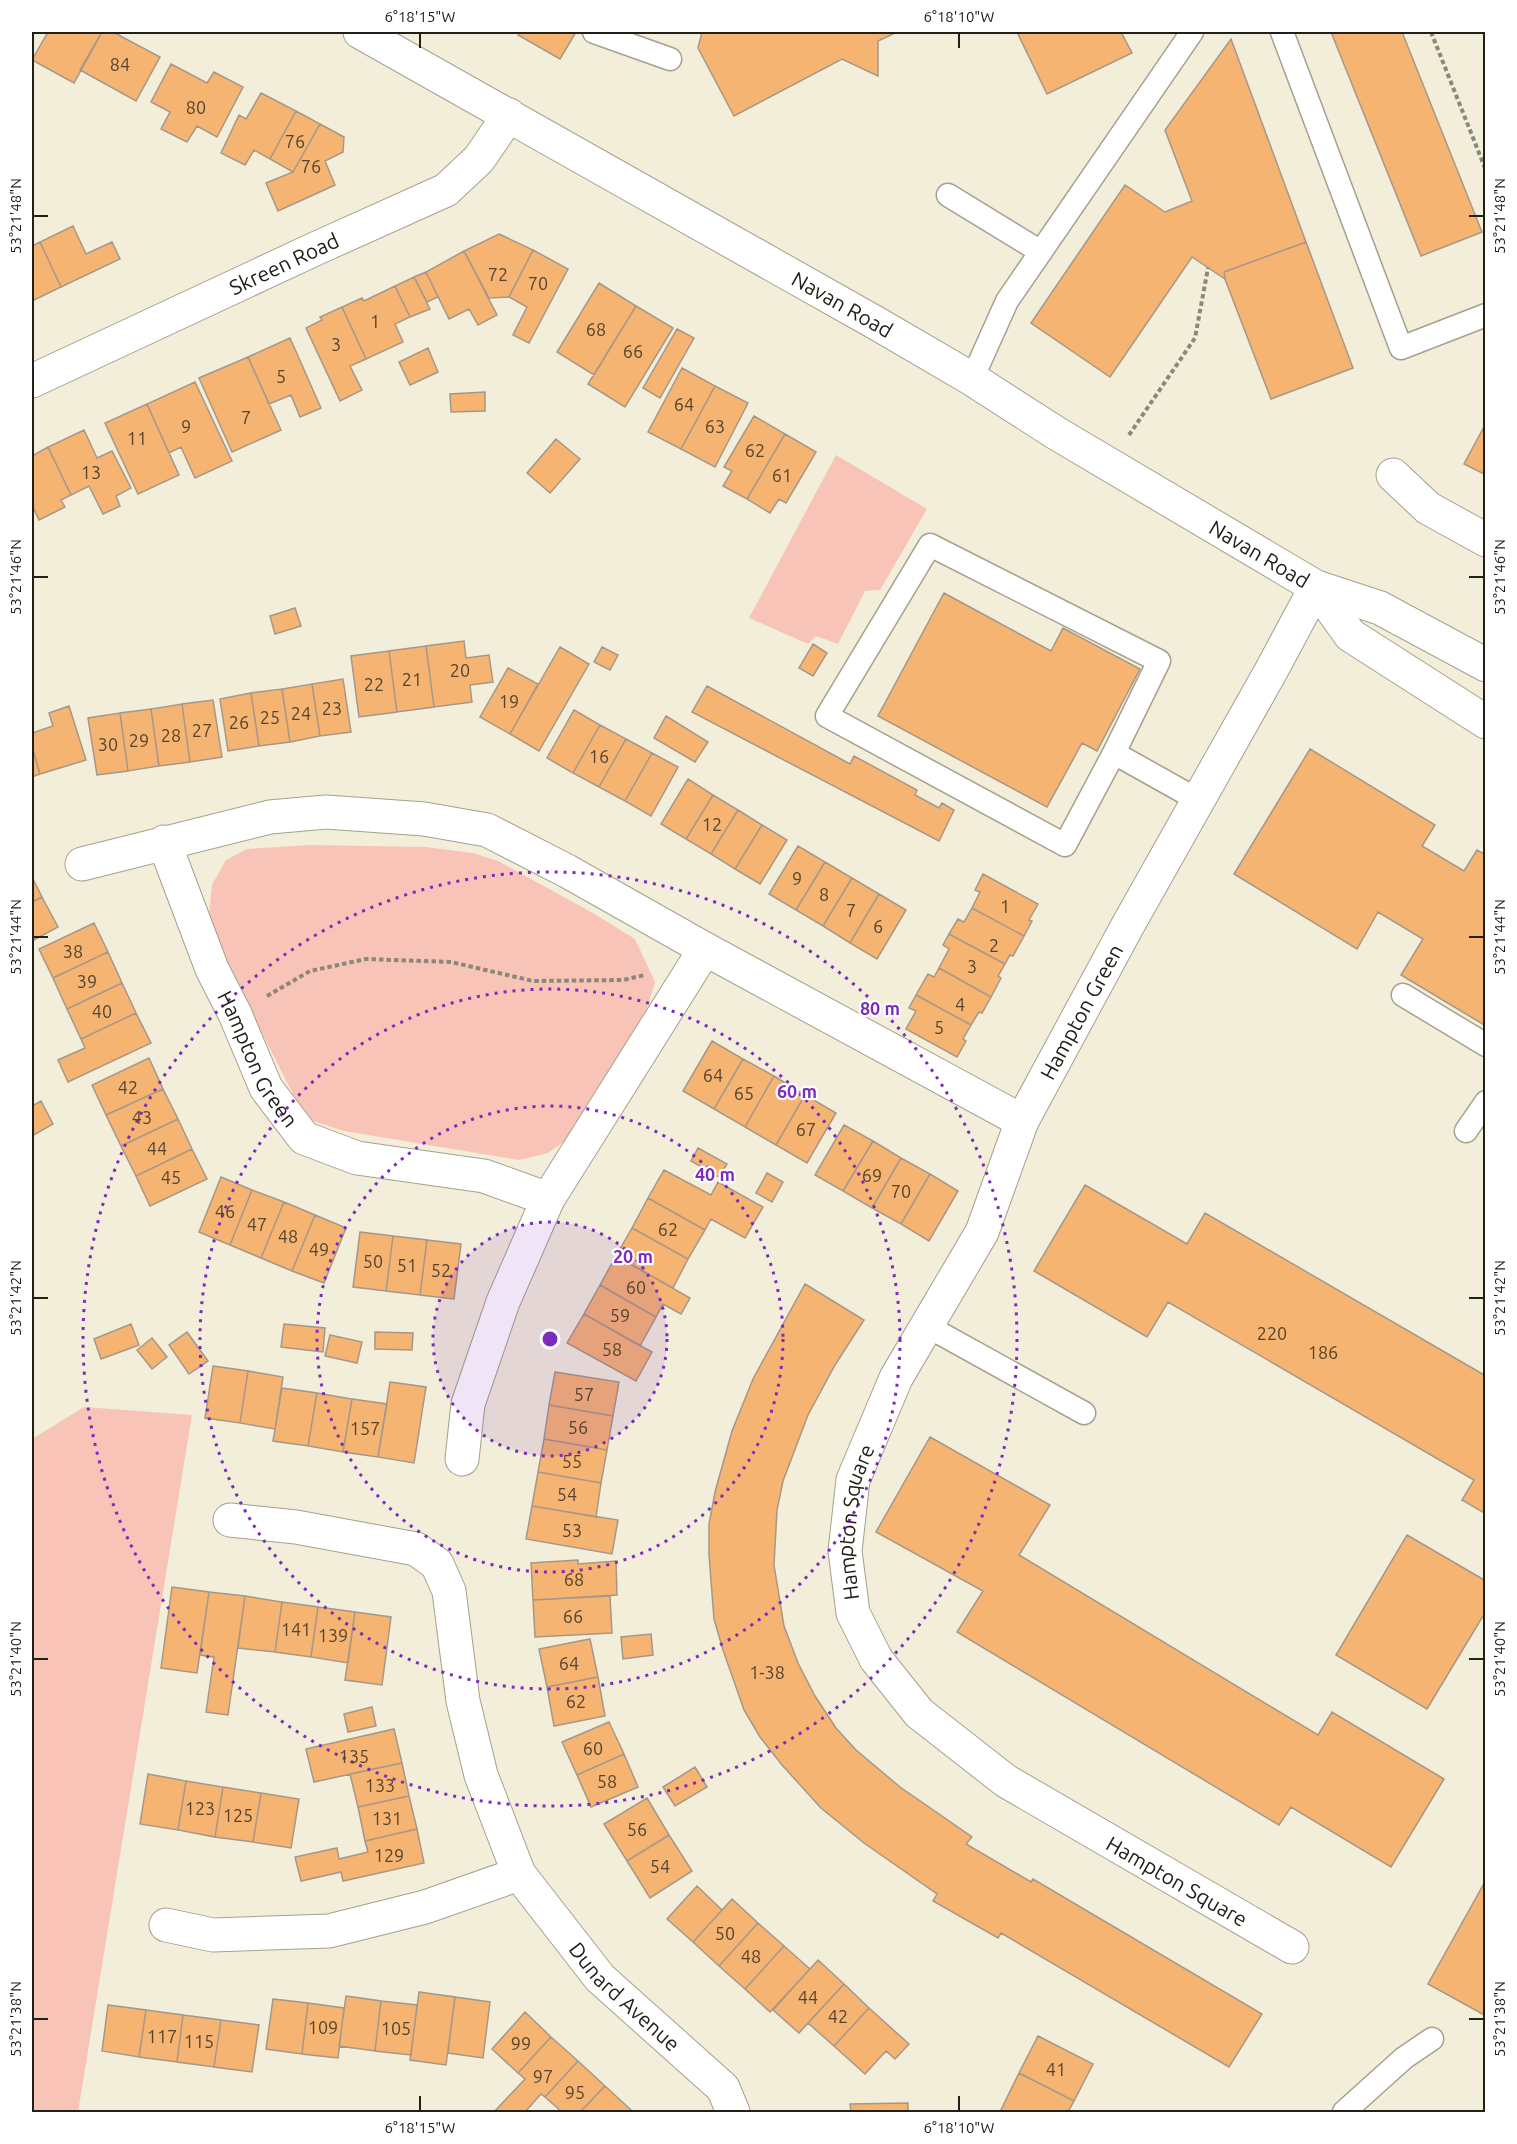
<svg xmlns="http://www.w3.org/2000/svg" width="1517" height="2144" viewBox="0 0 1517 2144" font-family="Ubuntu,sans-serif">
<rect width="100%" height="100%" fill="#f2eed9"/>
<path fill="#f8c4b8" d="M836 455 927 509 880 590 865 591 838 644 816 636 808 644 749 618Z
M310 845 425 847 473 853 498 861 593 913 635 939 655 982 646 1011 573 1135 548 1153 519 1160 344 1131 313 1121 295 1098 227 964 209 915 212 885 226 860 247 849Z
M84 1407 192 1415 78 2112H32V1439Z"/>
<path fill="#f5b472" stroke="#a69788" stroke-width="1.5" d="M48 32H102L74 83 32 60Z
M102 32H113L160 57 136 101 80 70Z
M520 32H576L560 59 518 35Z
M702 32H897L878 41V76L842 59 734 116 698 48Z
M1017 32H1121L1132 53 1047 94Z
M1331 32H1402L1482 232 1421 256Z
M1231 39 1306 242 1224 272 1225 279 1192 257 1110 377 1031 323 1125 185 1165 212 1192 201 1165 130Z
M171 64 207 83 214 72 243 87 217 137 197 126 187 142 161 129 170 112 151 102Z
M261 93 296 111 270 159 254 150 245 165 221 153 239 115 246 119Z
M296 111 320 124 293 172 270 159Z
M320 124 344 137 343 152 325 161 335 185 278 211 266 183 293 172Z
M73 226 86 254 112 242 120 259 61 287 40 242Z
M499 234 533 250 509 297 489 298 464 251Z
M40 242 61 287 32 301V246Z
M1306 242 1353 368 1271 399 1225 279 1224 272Z
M533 250 568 269 529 343 513 335 527 307 509 297Z
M464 251 497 315 478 325 469 309 449 319 426 272Z
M426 272 438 297 427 302 414 277Z
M414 277 430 309 410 317 395 286Z
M599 283 636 306 594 375 557 352Z
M395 286 410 317 395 324 403 342 366 359 342 307 362 298 364 301Z
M636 306 673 328 625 407 588 384Z
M342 307 366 359 350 366 362 390 340 401 306 328 322 320 320 317Z
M677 329 694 338 660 398 643 388Z
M290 338 321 408 300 417 291 395 269 404 248 357Z
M428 348 438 372 410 385 399 362Z
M248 357 281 430 232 452 199 378Z
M682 368 715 386 681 449 648 432Z
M195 382 232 461 195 478 181 447 169 453 147 404Z
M715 386 748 403 715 467 681 449Z
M485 392V411L451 412 450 394Z
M147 404 179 475 138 494 105 423Z
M754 416 785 434 747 499 723 486 732 471 724 467Z
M1486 423V475L1464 464Z
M84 430 97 458 112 451 131 488 116 496 120 506 103 514 89 486 71 495 48 447Z
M785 434 816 452 786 503 779 499 770 513 747 499Z
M556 439 580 459 550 493 527 473Z
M48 447 71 495 61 500 65 507 39 520 32 505V456Z
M944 593 1051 651 1063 628 1140 669 1097 751 1082 743 1047 807 878 716Z
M295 608 301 626 275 634 270 616Z
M464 641 466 658 489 655 493 682 470 685 472 702 434 707 426 646Z
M813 644 827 653 813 676 799 668Z
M426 646 434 707 397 712 389 651Z
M560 647 589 664 539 751 510 734Z
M602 647 618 655 610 670 594 662Z
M389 651 397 712 359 717 351 656Z
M508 668 538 684 510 734 480 717Z
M343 679 351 732 320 736 312 684Z
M312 684 320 736 290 742 282 689Z
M707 686 850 764 854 756 917 790 915 795 939 808 942 803 954 810 939 841 692 712Z
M282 689 290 742 259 746 251 693Z
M251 693 259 746 228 751 220 699Z
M213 700 222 757 190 762 182 704Z
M182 704 190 762 159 766 151 709Z
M69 706 86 760 40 774 32 746V733L53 726 49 713Z
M151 709 159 766 128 771 120 713Z
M574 710 600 725 573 773 547 758Z
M120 713 128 771 97 775 88 718Z
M666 716 708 742 695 762 654 738Z
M600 725 626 739 599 787 573 773Z
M626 739 652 753 625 801 599 787Z
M32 746 40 774 32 777Z
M1310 749 1435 825 1422 846 1464 871 1477 850 1486 855V1026L1401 975 1423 939 1378 912 1357 949 1234 874Z
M652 753 678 767 651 816 625 801Z
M688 779 713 795 686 839 661 824Z
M713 795 738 810 711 854 686 839Z
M738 810 762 825 735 869 711 854Z
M762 825 787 840 760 884 735 869Z
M798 846 825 862 796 910 769 894Z
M825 862 852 878 823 926 796 910Z
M983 874 1038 904 1029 920 1032 921 1024 936 972 908 980 892 975 890Z
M32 877 42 897 32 902Z
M852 878 879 894 850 943 823 926Z
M879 894 906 910 877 959 850 943Z
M42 897 58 927 32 941V902Z
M972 908 1024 936 1013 956 1010 955 1005 964 949 934 958 919 964 922Z
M94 923 108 952 53 978 39 949Z
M949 934 1005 964 998 976 1001 978 991 997 939 968 949 949 943 945Z
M108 952 122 983 67 1009 53 978Z
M939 968 991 997 982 1013 979 1012 971 1025 916 995 928 974 934 977Z
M122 983 136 1013 81 1039 67 1009Z
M916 995 971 1025 963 1039 966 1041 957 1057 906 1029 916 1011 909 1008Z
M136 1013 151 1043 68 1082 58 1060 85 1048 81 1039Z
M712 1041 743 1059 714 1109 683 1091Z
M149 1058 163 1089 106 1115 92 1085Z
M743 1059 774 1076 745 1127 714 1109Z
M774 1076 805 1095 776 1145 745 1127Z
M163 1089 178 1119 121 1146 106 1115Z
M805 1095 836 1113 807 1163 776 1145Z
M41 1101 53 1124 32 1136V1106Z
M178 1119 192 1149 136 1176 121 1146Z
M844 1125 873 1141 843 1191 815 1175Z
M873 1141 901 1158 872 1208 843 1191Z
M698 1148 727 1164 719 1177 691 1161Z
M192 1149 207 1179 150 1206 136 1176Z
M901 1158 930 1174 901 1224 872 1208Z
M664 1170 711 1195 718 1182 763 1207 745 1238 711 1219 705 1230 648 1198Z
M767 1173 783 1182 772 1202 756 1193Z
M930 1174 958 1191 929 1241 901 1224Z
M221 1177 252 1190 230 1245 199 1232Z
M1085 1185 1187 1244 1205 1213 1486 1376V1514L1462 1500 1474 1480 1168 1302 1147 1337 1034 1271Z
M252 1190 284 1202 261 1258 230 1245Z
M648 1198 705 1230 688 1259 632 1228Z
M284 1202 315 1215 292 1271 261 1258Z
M315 1215 346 1228 324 1283 292 1271Z
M632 1228 688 1259 673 1288 616 1256Z
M360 1232 393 1236 386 1291 353 1287Z
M393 1236 427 1240 420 1295 386 1291Z
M427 1240 461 1244 454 1299 420 1295Z
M616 1256 690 1298 681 1314 663 1304 656 1317 600 1285Z
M805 1284 864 1320 835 1365 808 1415 783 1481 777 1510 774 1565 784 1626 798 1663 815 1696 836 1728 856 1750 900 1787 972 1837 966 1844 1031 1882 1033 1879 1262 2014 1229 2067 1001 1933 998 1938 933 1901 937 1894 864 1843 821 1808 782 1765 760 1737 744 1710 723 1650 714 1619 709 1555V1524L715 1492 732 1431 753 1379Z
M600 1285 656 1317 640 1346 584 1314Z
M584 1314 652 1352 636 1381 567 1343Z
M131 1324 139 1345 101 1359 94 1339Z
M284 1324 325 1328 323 1352 281 1347Z
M187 1332 208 1361 189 1374 169 1345Z
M375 1332 413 1333 412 1350 375 1349Z
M330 1335 362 1342 357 1363 325 1356Z
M152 1338 167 1357 152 1369 137 1350Z
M213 1366 248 1371 240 1423 205 1418Z
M248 1371 283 1377 275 1429 240 1423Z
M555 1372 619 1382 613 1416 549 1405Z
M390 1382 426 1387 414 1463 378 1457Z
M282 1388 317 1393 308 1446 273 1441Z
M317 1393 352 1399 343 1452 308 1446Z
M352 1399 387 1404 378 1457 343 1452Z
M549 1405 613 1416 607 1450 544 1439Z
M930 1437 1050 1505 1019 1555 1318 1735 1332 1712 1444 1779 1391 1867 1291 1807 1279 1825 957 1632 983 1591 876 1532Z
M544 1439 607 1450 601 1483 538 1472Z
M538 1472 601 1483 596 1517 532 1506Z
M532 1506 618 1520 612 1554 526 1539Z
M1407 1535 1486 1581V1611L1427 1709 1336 1655Z
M578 1560V1564L616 1561 617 1595 533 1600 531 1563Z
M172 1587 209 1592 197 1673 161 1668Z
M209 1592 245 1596 228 1715 206 1712 214 1657 200 1655Z
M245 1596 282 1602 275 1652 238 1648Z
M610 1596 612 1633 535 1637 533 1600Z
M282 1602 318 1607 311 1657 275 1652Z
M318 1607 355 1612 348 1663 311 1657Z
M355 1612 391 1617 382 1685 345 1680Z
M651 1634 653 1655 623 1659 621 1637Z
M590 1639 598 1677 547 1687 539 1649Z
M598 1677 605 1716 554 1726 547 1687Z
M372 1707 376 1726 348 1732 344 1714Z
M609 1722 624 1754 577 1775 562 1742Z
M394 1729 402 1763 314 1782 306 1749Z
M624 1754 638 1787 591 1807 577 1775Z
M402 1763 409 1796 358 1807 350 1774Z
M695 1767 707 1787 675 1806 663 1787Z
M148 1774 186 1781 178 1830 140 1824Z
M186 1781 223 1787 215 1837 178 1830Z
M223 1787 261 1793 253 1842 215 1837Z
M261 1793 299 1799 291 1848 253 1842Z
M409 1796 417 1829 365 1841 358 1807Z
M647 1798 669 1835 627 1861 604 1824Z
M417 1829 424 1863 343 1881 341 1872 301 1881 295 1857 337 1848 339 1859 368 1852 365 1841Z
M669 1835 692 1871 650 1898 627 1861Z
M1486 1880V2016L1428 1984Z
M697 1886 722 1910 693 1942 667 1919Z
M732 1899 758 1923 719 1966 693 1942Z
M758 1923 784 1946 745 1989 719 1966Z
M784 1946 810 1969 770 2012 745 1989Z
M818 1960 844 1984 799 2033 773 2010Z
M844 1984 869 2008 834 2046 808 2023Z
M419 1992 455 1997 446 2065 410 2060Z
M346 1996 381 2001 375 2051 339 2046Z
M455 1997 490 2002 483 2058 448 2053Z
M273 1999 308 2003 302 2054 266 2049Z
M381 2001 417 2005 411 2055 375 2051Z
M308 2003 344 2008 338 2058 302 2054Z
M108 2005 146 2010 139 2057 102 2051Z
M869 2008 909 2044 895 2059 886 2051 865 2074 834 2046Z
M146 2010 183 2015 177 2062 139 2057Z
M525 2012 551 2037 518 2073 492 2049Z
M183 2015 221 2020 214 2067 177 2062Z
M221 2020 259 2025 252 2072 214 2067Z
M1038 2036 1093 2064 1074 2101 1019 2073Z
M551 2037 578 2061 545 2097 541 2094 525 2112H494L525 2079 518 2073Z
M578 2061 605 2086 580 2112H562L545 2097Z
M1019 2073 1074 2101 1068 2112H1005L1001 2110Z
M605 2086 631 2110 629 2112H580Z
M908 2103V2112H851L850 2104Z"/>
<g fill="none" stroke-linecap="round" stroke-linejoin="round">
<defs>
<path id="lane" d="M594 32 670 59
M1282 32 1401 348 1486 315
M948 195 1041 252
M972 379 1007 301 1192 32
M1114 753 1159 661 930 545 827 716 1065 845 1114 753 1198 800
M1403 995 1486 1045
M1466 1131 1486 1102
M927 1326 1084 1413
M1344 2112 1404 2058 1432 2039"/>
<g id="street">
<path id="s1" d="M32 381 317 248 446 190 479 159 509 115"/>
<path d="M1393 475 1428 508 1486 540"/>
<path id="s2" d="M164 842 212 969 235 1014 266 1088 304 1138 357 1158 484 1176 548 1199"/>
<path d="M82 864 270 817 326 812 424 819 487 830 567 871 705 949 1022 1121"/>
<path d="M462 1459 468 1404 503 1302 548 1199 705 949"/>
<path id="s3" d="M230 1520 296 1527 416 1549 437 1564 449 1591 463 1701 481 1775 519 1874 600 1978 723 2088 733 2112"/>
<path d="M166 1925 213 1935 329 1931 425 1907 519 1874"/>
<path id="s4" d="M1292 1947 1006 1781 919 1713 876 1659 853 1613 845 1551 853 1480 896 1378 982 1232 1022 1121 1128 925 1271 671 1316 587"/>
</g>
<g id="secondary">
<path id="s5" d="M360 32 876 323 972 379 1056 433 1316 587 1380 608 1486 665"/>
<path d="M1316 587 1350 635 1486 722"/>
</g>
</defs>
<use href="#lane" stroke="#a5a18e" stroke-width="25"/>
<use href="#street" stroke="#a5a18e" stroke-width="35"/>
<use href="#secondary" stroke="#a5a18e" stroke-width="35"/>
<path stroke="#8a8879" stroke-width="4" stroke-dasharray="4.5 3" stroke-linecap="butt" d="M1431 32 1485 168
M1129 435 1195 338 1208 268
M267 996 310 971 366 959 451 962 533 981 623 980 645 975"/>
<use href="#lane" stroke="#fff" stroke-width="22"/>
<use href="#street" stroke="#fff" stroke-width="33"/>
<use href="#secondary" stroke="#fff" stroke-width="33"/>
</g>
<path fill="none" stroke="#212018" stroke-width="2" d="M420 33V48M959 33V48M33 216H48M1469 216H1484M33 577H48M1469 577H1484M33 937H48M1469 937H1484M33 1298H48M1469 1298H1484M33 1659H48M1469 1659H1484M33 2019H48M1469 2019H1484M420 2096V2111M959 2096V2111"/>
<circle cx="550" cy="1339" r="117" fill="#7b2cbf" fill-opacity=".12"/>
<g fill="none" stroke="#7b2cbf" stroke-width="3" stroke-dasharray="3 6">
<circle cx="550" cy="1339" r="117"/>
<circle cx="550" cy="1339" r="233"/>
<circle cx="550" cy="1339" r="350"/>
<circle cx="550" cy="1339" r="467"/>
</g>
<g text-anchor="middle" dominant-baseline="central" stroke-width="4.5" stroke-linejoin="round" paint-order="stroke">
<g font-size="18" fill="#56452e">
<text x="120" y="64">84</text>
<text x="196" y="107">80</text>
<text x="295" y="141">76</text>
<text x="311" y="166">76</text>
<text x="498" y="274">72</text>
<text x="538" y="283">70</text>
<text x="375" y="321">1</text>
<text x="596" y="329">68</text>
<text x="336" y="344">3</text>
<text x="633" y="351">66</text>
<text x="281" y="376">5</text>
<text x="684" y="404">64</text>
<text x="246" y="417">7</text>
<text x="186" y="426">9</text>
<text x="715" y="426">63</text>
<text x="137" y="438">11</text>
<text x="755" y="450">62</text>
<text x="91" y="472">13</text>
<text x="782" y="475">61</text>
<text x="460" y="670">20</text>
<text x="412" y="679">21</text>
<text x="374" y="684">22</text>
<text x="509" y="701">19</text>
<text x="332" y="708">23</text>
<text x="301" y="713">24</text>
<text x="270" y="717">25</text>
<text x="239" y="722">26</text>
<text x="202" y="730">27</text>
<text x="171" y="735">28</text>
<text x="139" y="740">29</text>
<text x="108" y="744">30</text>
<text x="599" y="756">16</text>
<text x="712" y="824">12</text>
<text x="797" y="878">9</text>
<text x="824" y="894">8</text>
<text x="1005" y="906">1</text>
<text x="851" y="910">7</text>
<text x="878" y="926">6</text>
<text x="994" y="945">2</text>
<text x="73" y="951">38</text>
<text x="972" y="966">3</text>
<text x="87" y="981">39</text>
<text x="960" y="1004">4</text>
<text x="102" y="1011">40</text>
<text x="939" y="1027">5</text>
<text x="713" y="1075">64</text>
<text x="128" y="1087">42</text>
<text x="744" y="1093">65</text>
<text x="142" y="1117">43</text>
<text x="806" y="1129">67</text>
<text x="157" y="1148">44</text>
<text x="872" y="1175">69</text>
<text x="171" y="1177">45</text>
<text x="901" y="1191">70</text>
<text x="225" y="1211">46</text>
<text x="257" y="1224">47</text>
<text x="668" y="1229">62</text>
<text x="288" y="1236">48</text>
<text x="319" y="1249">49</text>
<text x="373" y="1261">50</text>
<text x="407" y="1265">51</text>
<text x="441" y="1270">52</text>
<text x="636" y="1287">60</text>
<text x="620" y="1315">59</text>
<text x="1272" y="1333">220</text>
<text x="612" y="1349">58</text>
<text x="1323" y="1352">186</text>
<text x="584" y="1394">57</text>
<text x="578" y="1427">56</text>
<text x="365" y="1428">157</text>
<text x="572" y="1461">55</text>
<text x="567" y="1494">54</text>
<text x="572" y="1530">53</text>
<text x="574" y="1579">68</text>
<text x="573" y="1616">66</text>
<text x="296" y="1629">141</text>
<text x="333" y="1635">139</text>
<text x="569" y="1663">64</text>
<text x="767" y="1672">1-38</text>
<text x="576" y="1701">62</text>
<text x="593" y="1748">60</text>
<text x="354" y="1756">135</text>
<text x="607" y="1781">58</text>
<text x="380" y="1785">133</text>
<text x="200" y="1808">123</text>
<text x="238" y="1815">125</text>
<text x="387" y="1818">131</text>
<text x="637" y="1829">56</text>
<text x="389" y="1855">129</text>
<text x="660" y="1866">54</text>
<text x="725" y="1933">50</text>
<text x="751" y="1956">48</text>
<text x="808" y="1997">44</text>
<text x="838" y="2016">42</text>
<text x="323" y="2027">109</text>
<text x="396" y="2028">105</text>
<text x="162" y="2036">117</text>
<text x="199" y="2041">115</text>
<text x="521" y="2043">99</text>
<text x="1056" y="2069">41</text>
<text x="543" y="2076">97</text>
<text x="575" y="2092">95</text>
</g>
<g font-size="21" fill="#212018" stroke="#fff">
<text stroke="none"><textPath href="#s1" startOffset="278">Skreen Road</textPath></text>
<text stroke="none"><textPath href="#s5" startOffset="554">Navan Road</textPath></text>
<text stroke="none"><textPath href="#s5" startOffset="1040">Navan Road</textPath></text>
<text stroke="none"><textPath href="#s4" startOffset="1218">Hampton Green</textPath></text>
<text stroke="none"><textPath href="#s2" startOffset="237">Hampton Green</textPath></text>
<text stroke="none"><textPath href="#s4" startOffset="654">Hampton Square</textPath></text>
<text transform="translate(1177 1881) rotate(30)">Hampton Square</text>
<text stroke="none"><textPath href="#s3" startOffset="699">Dunard Avenue</textPath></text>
</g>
</g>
<circle cx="550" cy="1339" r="9" fill="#7b2cbf" stroke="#fff" stroke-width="3"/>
<g font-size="18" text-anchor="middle" font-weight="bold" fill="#7b2cbf" stroke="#fff" stroke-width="4.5" stroke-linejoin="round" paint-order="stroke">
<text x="880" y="1015">80 m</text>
<text x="797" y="1098">60 m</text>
<text x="715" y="1181">40 m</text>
<text x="633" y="1263">20 m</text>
</g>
<rect width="1517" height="2144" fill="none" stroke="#ffffff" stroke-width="66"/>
<rect x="33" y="33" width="1451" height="2078" fill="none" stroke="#212018" stroke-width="2"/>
<g font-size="15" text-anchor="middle" fill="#212018">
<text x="420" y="22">6°18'15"W</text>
<text x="959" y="22">6°18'10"W</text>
<text transform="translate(16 216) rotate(-90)" y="5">53°21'48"N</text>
<text transform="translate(1500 216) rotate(-90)" y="5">53°21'48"N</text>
<text transform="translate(16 577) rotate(-90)" y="5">53°21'46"N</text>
<text transform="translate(1500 577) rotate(-90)" y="5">53°21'46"N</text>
<text transform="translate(16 937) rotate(-90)" y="5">53°21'44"N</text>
<text transform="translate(1500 937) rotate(-90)" y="5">53°21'44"N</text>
<text transform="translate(16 1298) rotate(-90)" y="5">53°21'42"N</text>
<text transform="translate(1500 1298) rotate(-90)" y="5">53°21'42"N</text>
<text transform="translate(16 1659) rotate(-90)" y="5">53°21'40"N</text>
<text transform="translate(1500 1659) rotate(-90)" y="5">53°21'40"N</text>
<text transform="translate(16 2019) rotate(-90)" y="5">53°21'38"N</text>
<text transform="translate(1500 2019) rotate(-90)" y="5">53°21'38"N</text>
<text x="420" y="2133">6°18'15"W</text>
<text x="959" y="2133">6°18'10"W</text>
</g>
</svg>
